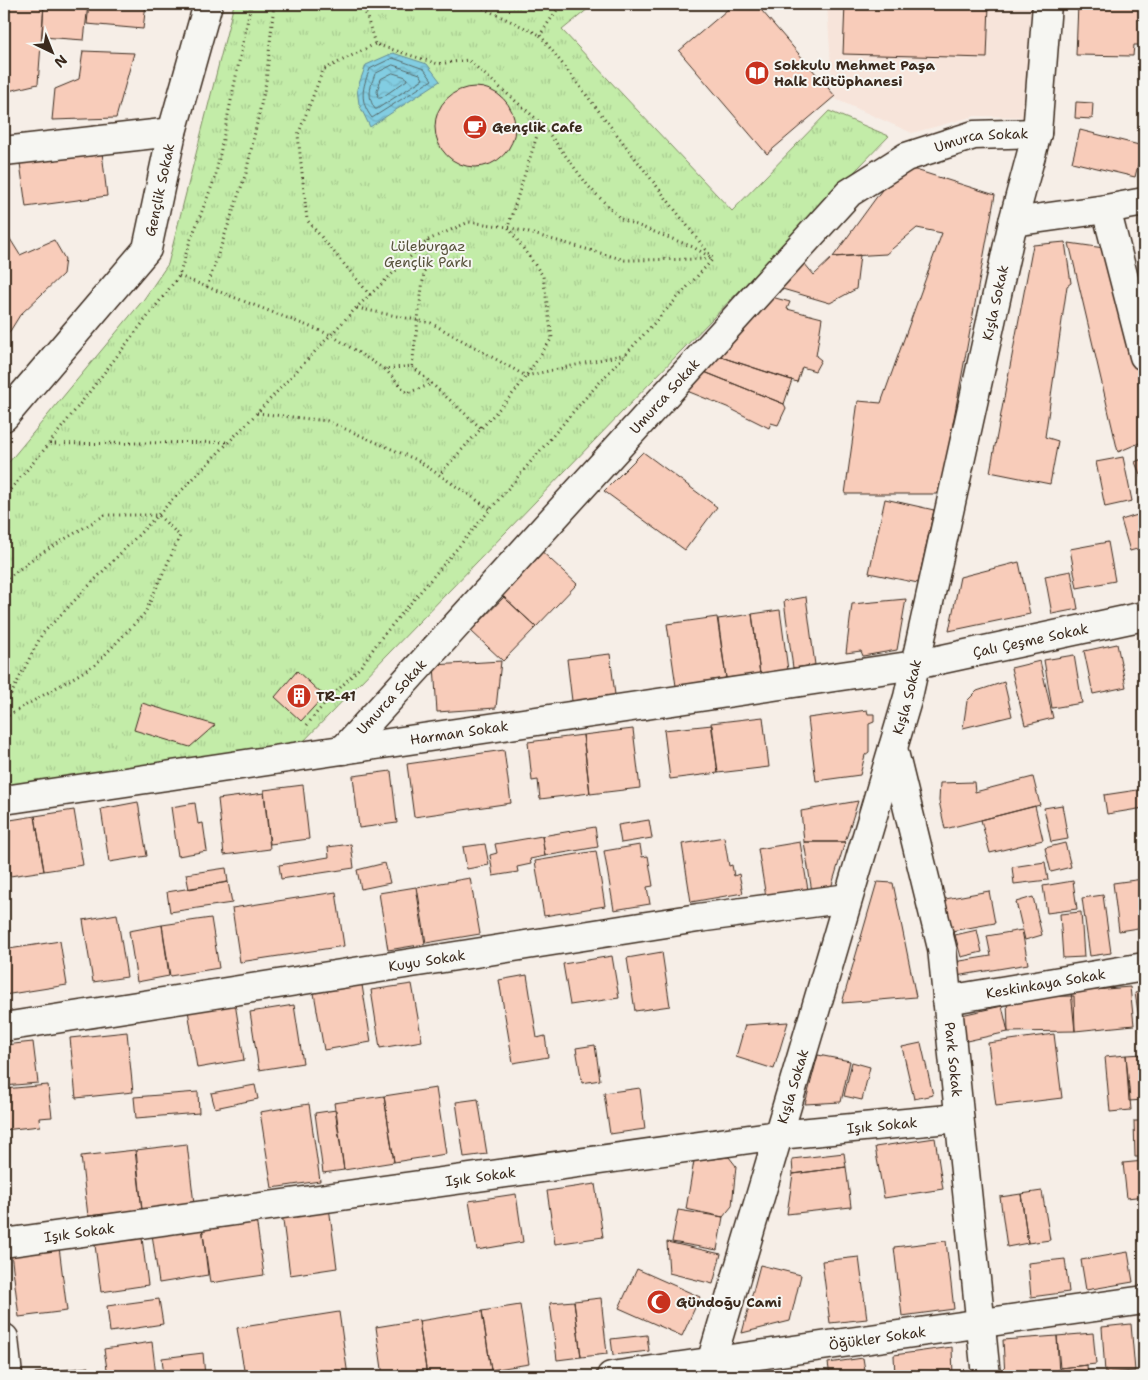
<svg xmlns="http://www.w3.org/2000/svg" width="1148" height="1380" viewBox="0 0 1148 1380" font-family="'Shantell Sans',sans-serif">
<defs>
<pattern id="park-tufts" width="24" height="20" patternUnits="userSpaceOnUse" patternTransform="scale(1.25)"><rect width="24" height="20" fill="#c3eca8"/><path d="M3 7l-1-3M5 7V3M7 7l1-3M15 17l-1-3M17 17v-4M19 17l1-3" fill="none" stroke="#a8cb90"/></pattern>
<pattern id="water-waves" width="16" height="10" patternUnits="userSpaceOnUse" patternTransform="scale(1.25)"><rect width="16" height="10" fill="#82cde2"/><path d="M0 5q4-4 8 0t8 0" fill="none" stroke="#71b0c1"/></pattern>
</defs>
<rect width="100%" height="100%" fill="#f6eee7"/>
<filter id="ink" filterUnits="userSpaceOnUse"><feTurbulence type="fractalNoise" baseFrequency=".02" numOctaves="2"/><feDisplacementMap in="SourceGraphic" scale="10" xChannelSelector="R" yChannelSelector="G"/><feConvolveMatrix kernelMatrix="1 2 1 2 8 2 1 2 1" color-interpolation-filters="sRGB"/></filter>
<g filter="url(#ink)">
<path fill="#f7e4da" d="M827 4H1031L1024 117 975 116 912 133 833 98Z"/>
<path fill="url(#park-tufts)" stroke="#7f8b63" d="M234 4H594L562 30 732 211 829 111 889 136 300 745 4 789V468L144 299 168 264Z"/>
<path fill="url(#water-waves)" stroke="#668c94" d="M393 53 427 64 440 81 370 127 359 104 357 89 366 65Z"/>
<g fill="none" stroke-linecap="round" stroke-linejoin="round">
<path stroke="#576b6c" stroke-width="1" d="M393 58 424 69 432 80 372 118C359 101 362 88 370 69Z
M393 65 420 74 423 79 377 109H375C367 97 370 87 375 74Z
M393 73 406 77 407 80 381 98H378L377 91 381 79Z"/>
</g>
<path fill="#f8ccba" stroke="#3b2a1e" d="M4 4H44L38 84 4 92Z
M44 4H88L84 40 42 37Z
M89 4H146L143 29 87 24Z
M734 4H756L835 96 767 154 679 51Z
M845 4H989L987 58 843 54Z
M1078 4H1144V45H1134L1133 56 1076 55Z
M83 51 134 53 116 118 52 120 55 89 79 79Z
M435 127a40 40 0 1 1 80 0a40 40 0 1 1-80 0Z
M1076 102 1093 103 1092 119 1075 118Z
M1080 130 1143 146 1135 177 1072 162Z
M102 152 107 196 26 207 20 163Z
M900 165 995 195 940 494H845L858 401 881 403 942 233 917 228 886 254 833 257Z
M1144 226V248L1140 227Z
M7 234 20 255 54 240 65 259 63 274 20 315 7 336 4 337V235Z
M1065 242 1071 283 1067 286 1045 437 1058 441 1050 484 990 472 1033 245Z
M1069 243 1111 249 1144 388V441L1118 452Z
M860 255 856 289 830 303 779 288 804 263 814 275 833 257Z
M768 296 790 302 787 309 822 318 816 356 821 360 815 371 802 367 797 382 727 359 710 351Z
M710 351 727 359 792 380 784 404 702 371Z
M702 371 784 404 786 408 778 425 771 423 769 428 727 407 677 387Z
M643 452 717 507 685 550 604 491Z
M1123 457 1132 501 1105 507 1096 462Z
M1144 458V484L1135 462Z
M885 499 934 510 918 583 869 573Z
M1144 513V547L1130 551 1121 520Z
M1108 542 1115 581 1077 588 1070 549Z
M537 547 577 584 536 627 496 590Z
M1019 562 1030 614 949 631 960 577Z
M1071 571 1078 609 1052 614 1045 576Z
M504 597 536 627 503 661 471 631Z
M806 597 815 665 793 668 784 601Z
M906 599 897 650 863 656 861 651 846 653 852 604Z
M780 610 788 670 760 674 752 614Z
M752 614 760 674 726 678 718 619Z
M717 617 726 678 676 686 667 624Z
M1117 644 1126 687 1093 694 1084 651Z
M610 654 615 695 572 701 567 659Z
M1074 655 1082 703 1052 708 1044 660Z
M501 661 496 708 437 712 434 665Z
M1040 661 1053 718 1025 725 1011 668Z
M297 671 324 696 301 721 275 697Z
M1004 682 1012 716 963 728 967 701 977 691Z
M142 703 215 725 190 747 134 730Z
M867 710 868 714H874V722L869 724V752L865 755 860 775 816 781 808 718Z
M763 717 769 767 718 773 711 723Z
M712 725 718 773 670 779 664 730Z
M633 729 640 788 590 794 583 735Z
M583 735 590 793 540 799 538 780 532 781 528 742Z
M504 750 511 803 414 817 407 764Z
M391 771 397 823 359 828 353 776Z
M1033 777 1040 805 945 829 939 801 940 783 974 782 975 792Z
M303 785 309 839 270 844 264 790Z
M1144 789V808L1107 814 1104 795Z
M264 793 270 849 224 855 218 799Z
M858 801 845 842H804L801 811Z
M138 802 147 856 109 862 101 809Z
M195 803 198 824 203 823 207 851 178 856 171 807Z
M1062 805 1068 839 1051 842 1044 808Z
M1035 806 1043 840 990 853 981 820Z
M74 810 83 865 44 871 35 816Z
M35 816 44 871 10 876 5 846H4V821Z
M649 820 652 838 621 843 618 825Z
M595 827 598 847 545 856 542 836Z
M542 836 545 856 530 859 531 864 517 867 518 872 493 876 490 855 497 853 495 844Z
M724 837 729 866 732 865 734 876 739 874 743 893 691 902 682 844Z
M800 842 808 890 766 897 758 849Z
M804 842H845L831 888 812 892Z
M1065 843 1071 867 1051 872 1045 848Z
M351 844 354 868 281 879 279 865 329 857 328 847Z
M485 844 489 865 467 869 463 847Z
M640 845 642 857 648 856 653 886 647 887 650 904 614 910 604 851Z
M596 851 605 906 544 916 535 861Z
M1045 862 1048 880 1014 884 1012 867Z
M385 863 390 883 361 889 357 870Z
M226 868 228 882 189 889 186 874Z
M470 878 480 934 426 943 417 887Z
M1143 879 1144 889V927L1119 931 1113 883Z
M1073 881 1077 909 1047 913 1043 886Z
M228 882 232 903 170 912 167 892Z
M877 882 893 883 916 997 842 1003Z
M416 887 425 944 388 950 379 893Z
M989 891 995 923 946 932 940 900Z
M336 892 344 946 240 962 232 908Z
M1103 895 1111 953 1090 956 1082 898Z
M1033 897 1042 935 1025 940 1016 902Z
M1081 912 1084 957 1063 958 1060 914Z
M117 914 127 977 93 982 83 920Z
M4 917 9 949 60 941 67 985 4 995Z
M211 918 219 968 170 976 162 925Z
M162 925 169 976 137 982 129 931Z
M977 930 982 952 961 957 955 935Z
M1022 930 1028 964 950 977 948 963 991 956 987 936Z
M662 952 670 1006 635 1011 627 958Z
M612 956 619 998 570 1005 563 964Z
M527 975 537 1038 545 1036 548 1057 513 1063 499 980Z
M412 984 422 1041 380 1048 371 990Z
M362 985 371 1042 324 1050 314 993Z
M1130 987 1134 1025 1075 1031 1071 992Z
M1144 991V1035L1142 1036 1135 993Z
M1074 996 1075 1031 1008 1032 1007 997Z
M235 1003 244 1060 197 1068 188 1010Z
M294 1005 303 1063 259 1070 250 1012Z
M1002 1006 1008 1032 962 1042 957 1016Z
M788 1022 774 1069 736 1057 745 1025Z
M127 1032 133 1092 76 1098 70 1038Z
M1054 1034 1062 1098 996 1106 988 1043Z
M33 1042 38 1083 4 1086V1045Z
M921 1043 933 1095 914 1099 902 1047Z
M595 1045 600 1080 582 1083 576 1048Z
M1144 1054V1100L1129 1101 1126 1055Z
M818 1055 850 1061 841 1102 805 1104Z
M1126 1055 1131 1110 1110 1112 1105 1057Z
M852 1062 870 1067 862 1100 844 1096Z
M48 1085 52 1117 39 1118 40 1126 4 1130V1089Z
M255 1085 258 1099 215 1108 211 1093Z
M436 1088 446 1154 394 1162 384 1096Z
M640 1088 645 1129 610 1134 604 1093Z
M198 1092 199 1113 136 1118 134 1097Z
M384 1096 394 1162 344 1170 334 1103Z
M478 1099 487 1154 464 1157 456 1102Z
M309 1104 320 1181 272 1188 260 1112Z
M336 1110 344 1170 323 1173 315 1113Z
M1134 1121H1144V1157H1135Z
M935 1138 943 1189 884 1198 875 1147Z
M187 1144 194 1204 142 1210 136 1150Z
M135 1150 142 1210 88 1216 81 1156Z
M844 1153 846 1167 793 1174 792 1159Z
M729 1157 736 1166 732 1206 723 1217 686 1209 694 1161Z
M1144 1161V1196L1127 1198 1123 1163Z
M846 1167 851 1207 787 1214 793 1174Z
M595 1184 603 1237 555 1244 547 1191Z
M1042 1191 1050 1240 1028 1243 1021 1194Z
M516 1194 523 1242 477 1250 469 1201Z
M1021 1194 1028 1243 1007 1247 1000 1197Z
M329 1207 337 1268 290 1275 282 1213Z
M678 1210 723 1217 717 1250 672 1242Z
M256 1218 264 1275 210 1283 202 1226Z
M202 1226 208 1275 159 1283 152 1234Z
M142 1238 148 1285 101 1292 95 1245Z
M946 1241 954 1309 902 1316 894 1247Z
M667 1242 721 1254 713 1284 669 1273Z
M59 1247 67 1311 19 1317 11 1253Z
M1128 1252 1133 1282 1086 1290 1081 1260Z
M859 1257 867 1319 830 1323 822 1261Z
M1065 1259 1069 1292 1031 1297 1028 1263Z
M760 1265 801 1275 790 1321 742 1333Z
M637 1269 700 1297 682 1336 619 1308Z
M601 1298 607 1354 581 1357 574 1301Z
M159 1299 163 1324 110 1332 107 1306Z
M574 1301 581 1357 557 1360 550 1303Z
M520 1305 529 1364 491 1370 482 1311Z
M482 1311 491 1370 451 1376H427L419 1321Z
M339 1312 348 1376H245L237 1328Z
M419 1320 427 1376H383L376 1327Z
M1131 1324 1135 1371 1105 1373 1102 1327Z
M1093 1333 1096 1364 1060 1368 1057 1336Z
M647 1335 649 1351 613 1355 611 1339Z
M1057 1336 1059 1376H1005L1003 1340Z
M152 1342 156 1376H108L104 1349Z
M952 1347 953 1376H895L894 1355Z
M203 1353 205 1376H164L162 1358Z
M863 1358 866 1376H830L828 1363Z
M1087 1365 1088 1376H1061L1060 1368Z
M89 1367 90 1376H35V1373Z
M810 1371V1376H780V1375Z"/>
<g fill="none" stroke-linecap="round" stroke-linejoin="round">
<defs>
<g id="minor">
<path d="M4 151 172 132"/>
<path d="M1106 209 1144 356"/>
<path d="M1013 222 1106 209 1144 202"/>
<path id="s1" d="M4 417 147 249 172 132 208 4"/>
<path id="s2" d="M893 748 942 948 986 1376"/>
<path id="s3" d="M343 750 849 193 906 157 974 135 1037 133"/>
<path id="s4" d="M4 800 915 665 1144 616"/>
<path id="s5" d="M947 1000 1144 967"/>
<path id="s6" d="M4 1027 698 918 848 898"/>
<path id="s7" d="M4 1243 778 1135 959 1118"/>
<path d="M4 1338 8 1376"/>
<path id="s8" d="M611 1376 1144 1300"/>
<path id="s9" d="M707 1376 908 697 1013 222 1037 133 1047 4"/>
</g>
</defs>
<use href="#minor" stroke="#3b2a1e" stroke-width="31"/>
<path stroke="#3b2a1e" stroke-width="3" stroke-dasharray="1 4" stroke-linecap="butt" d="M363 4 375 44 438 64 468 60 541 123 589 187 621 219 693 247 710 257
M474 4 540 35
M541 123 508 227 625 260 712 259
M179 276 331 335 384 369 412 366 481 428
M207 287 246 173 266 82 274 4
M370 295 307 220 298 135 323 70 375 44
M357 308 431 323 526 376 626 354
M412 366 428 241
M385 369 407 393 432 384
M257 413 327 421 417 460 490 509
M50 444 229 442
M4 497 49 444 179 276 189 244 215 178 251 4
M4 581 35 557 105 515H158L180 536 145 613 95 665 4 718
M4 708 42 634 257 413 356 308 428 240 469 222 508 227 543 276 552 338 517 389 439 475
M307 725 318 711 361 666 381 638 579 405 713 259 540 35 561 4"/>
<use href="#minor" stroke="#f6f6f2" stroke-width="28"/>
</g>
</g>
<defs>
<symbol id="library-disc" viewBox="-11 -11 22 22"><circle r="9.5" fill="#c8321e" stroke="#f6f6f2"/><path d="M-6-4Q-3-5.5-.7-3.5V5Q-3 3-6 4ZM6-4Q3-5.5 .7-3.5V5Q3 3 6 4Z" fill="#fff"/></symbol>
<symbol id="cafe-disc" viewBox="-11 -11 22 22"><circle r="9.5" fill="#c8321e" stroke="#f6f6f2"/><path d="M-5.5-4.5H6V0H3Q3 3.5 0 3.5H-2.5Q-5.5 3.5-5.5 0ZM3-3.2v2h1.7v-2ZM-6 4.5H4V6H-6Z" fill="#fff"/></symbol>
<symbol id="building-disc" viewBox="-11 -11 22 22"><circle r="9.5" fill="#c8321e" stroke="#f6f6f2"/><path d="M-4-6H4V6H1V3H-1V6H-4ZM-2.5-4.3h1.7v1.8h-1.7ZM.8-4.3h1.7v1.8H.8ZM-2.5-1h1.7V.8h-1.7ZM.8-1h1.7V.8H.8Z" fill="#fff"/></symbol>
<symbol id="mosque-disc" viewBox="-11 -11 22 22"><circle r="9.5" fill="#c8321e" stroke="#f6f6f2"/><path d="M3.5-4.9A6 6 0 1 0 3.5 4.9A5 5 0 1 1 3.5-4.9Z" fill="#fff"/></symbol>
</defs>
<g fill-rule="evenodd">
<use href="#library-disc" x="743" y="59" width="28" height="28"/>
<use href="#cafe-disc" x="461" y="113" width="28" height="28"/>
<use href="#building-disc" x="285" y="682" width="28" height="28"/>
<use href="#mosque-disc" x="645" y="1288" width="28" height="28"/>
</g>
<g text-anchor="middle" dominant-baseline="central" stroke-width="4" stroke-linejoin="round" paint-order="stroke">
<g font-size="14" font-weight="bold" fill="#3b2a1e" stroke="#f6f6f2" text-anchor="start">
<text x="774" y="65">Sokkulu Mehmet Paşa<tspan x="774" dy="16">Halk Kütüphanesi</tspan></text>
<text x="492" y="127">Gençlik Cafe</text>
<text x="316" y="696">TR-41</text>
<text x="676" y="1302">Gündoğu Cami</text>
</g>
<g font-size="14" fill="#3b2a1e" stroke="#f6f6f2">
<text stroke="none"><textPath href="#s3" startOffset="898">Umurca Sokak</textPath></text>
<text stroke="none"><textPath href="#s1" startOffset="281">Gençlik Sokak</textPath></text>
<text stroke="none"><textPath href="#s9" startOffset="1112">Kışla Sokak</textPath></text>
<text stroke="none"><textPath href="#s3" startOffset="478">Umurca Sokak</textPath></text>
<text stroke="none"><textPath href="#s4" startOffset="1039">Çalı Çeşme Sokak</textPath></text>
<text stroke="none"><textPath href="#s3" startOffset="72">Umurca Sokak</textPath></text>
<text stroke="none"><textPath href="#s9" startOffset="708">Kışla Sokak</textPath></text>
<text stroke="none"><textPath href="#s4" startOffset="460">Harman Sokak</textPath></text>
<text stroke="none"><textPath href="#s6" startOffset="428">Kuyu Sokak</textPath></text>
<text stroke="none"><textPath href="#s5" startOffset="100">Keskinkaya Sokak</textPath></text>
<text stroke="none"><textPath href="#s2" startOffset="318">Park Sokak</textPath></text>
<text stroke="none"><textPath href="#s9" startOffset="302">Kışla Sokak</textPath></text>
<text stroke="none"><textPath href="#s7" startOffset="886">Işık Sokak</textPath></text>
<text stroke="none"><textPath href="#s7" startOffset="481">Işık Sokak</textPath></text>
<text stroke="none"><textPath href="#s7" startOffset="76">Işık Sokak</textPath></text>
<text stroke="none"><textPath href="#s8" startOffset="269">Öğükler Sokak</textPath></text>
</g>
<g font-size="14" fill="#56513a" stroke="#f6f6f2">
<text x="428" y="246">Lüleburgaz<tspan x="428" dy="16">Gençlik Parkı</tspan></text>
</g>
</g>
<rect width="1148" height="1380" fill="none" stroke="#f6f6f2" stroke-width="20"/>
<rect x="10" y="10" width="1128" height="1360" fill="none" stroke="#3b2a1e" stroke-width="2" filter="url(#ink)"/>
<g transform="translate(52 52) rotate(137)" stroke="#f6f6f2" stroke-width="4" paint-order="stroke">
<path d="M0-4L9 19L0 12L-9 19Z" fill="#3b2a1e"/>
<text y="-8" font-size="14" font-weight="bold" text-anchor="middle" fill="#3b2a1e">N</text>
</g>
</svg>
